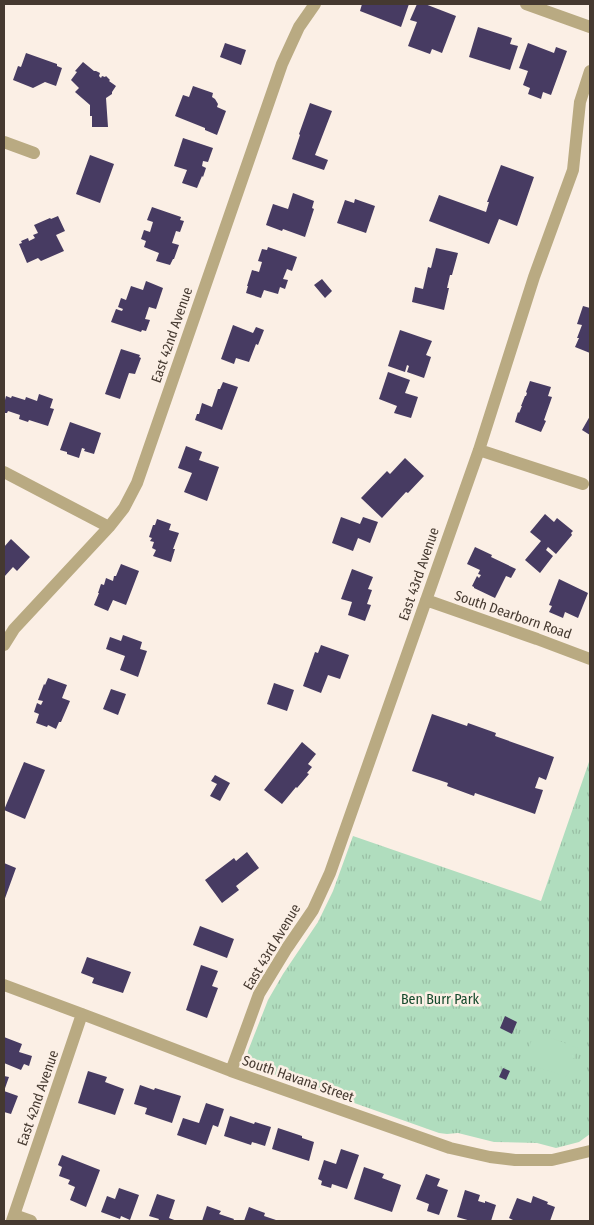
<svg xmlns="http://www.w3.org/2000/svg" width="594" height="1225" viewBox="0 0 594 1225" font-family="'Fira Sans Condensed',sans-serif">
<defs>
<pattern id="park-tufts" width="24" height="20" patternUnits="userSpaceOnUse" patternTransform="scale(1.25)"><rect width="24" height="20" fill="#b0ddbe"/><path d="M3 7l-1-3M5 7V3M7 7l1-3M15 17l-1-3M17 17v-4M19 17l1-3" fill="none" stroke="#99bea4"/></pattern>
</defs>
<rect width="100%" height="100%" fill="#fbefe5"/>
<path fill="url(#park-tufts)" d="M590 759V1134L579 1142 556 1148 537 1143 494 1142 458 1133 447 1134 439 1133 250 1066 247 1059 248 1051 268 1000 283 974 318 922 333 891 353 836 541 901Z"/>
<path fill="#b0ddbe" d="M535 1032 578 1048 566 1077 523 1062Z"/>
<path fill="#473b62" d="M362 4H409L401 27 360 11Z
M417 4H425L456 16 442 53 432 49 430 54 408 46 417 22 410 20Z
M478 27 512 38 510 44 518 46 510 70 469 57Z
M225 43 246 50 241 65 220 57Z
M528 43 554 53 556 47 567 51 551 95 543 92 541 99 528 94 530 88 523 85 528 71 519 68Z
M26 53 57 64V66L62 68 56 86 45 82 33 88 13 80 18 66 21 67Z
M83 62 94 71H96L100 73 99 76 101 78 102 76 105 77 106 76 110 80 109 81 116 86 112 92V94L106 98 108 127H92V116H90V105L75 92 79 88 71 80 77 72 75 71Z
M193 86 213 93 212 97 215 99 218 104 217 107 226 111 217 135 205 130V128L175 116 183 95 189 97Z
M310 103 332 111 315 155 328 160 324 170 292 159 300 135 299 134Z
M183 138 213 148 208 162 203 161 202 166 206 168 203 177 202 176 197 188 182 183 187 170 174 166Z
M90 155 114 164 100 203 76 194Z
M501 165 534 177 517 226 499 219 489 244 429 221 439 195 486 212 489 202H487Z
M293 193 314 201 312 208 314 209 305 237 283 229 282 231 266 225 273 204 288 209Z
M355 199 375 206 366 233 337 223 345 200 354 203Z
M152 207 181 217 180 220 184 221 180 232 176 231 172 243 179 245 174 259H173L170 265 156 261 159 253 144 247 146 241 141 239 144 230 150 232 153 222 147 220Z
M58 216 65 231 56 235 64 251 41 261 38 258 27 263 19 244 22 243 21 241 28 238 29 241 35 238 33 235 38 233 34 225 50 218 51 219Z
M268 247 297 257 292 271 287 269 283 279 288 280 285 289 280 287 278 294 264 290 261 298 246 293 248 286H247L252 270 259 272 262 262 258 261 262 249 267 250Z
M436 248 458 253 452 275H450L447 288H449L444 310 412 302 415 287 423 289 428 267 431 268Z
M322 279 332 291 325 298 314 285Z
M146 281 163 288 156 309 149 307 145 319 150 320 146 331 142 330 141 332 111 322 116 309 122 311 123 309 118 307 121 298 126 300 131 286 143 290Z
M583 306 590 308V353L575 347 579 338H577L582 325 577 324Z
M233 325 253 333 256 327 264 330 258 345 256 344 249 362 236 358 234 364 221 359Z
M400 330 432 341 426 355 431 357 424 378 407 372 409 366 407 365 405 372 388 366Z
M121 349 140 355 139 357 141 358 135 374 129 373 120 399 105 394Z
M388 372 410 380 405 393 418 397 411 418 394 413 397 406 379 399Z
M530 381 551 387 548 396 552 397 544 420 546 421 541 432 515 422 518 412 519 413 522 406H521L525 396H526L527 393 526 392Z
M223 382 238 387 222 430 195 420 197 414H199L202 403 212 407 218 389H220Z
M39 394 53 399 50 408 54 409 48 426 29 420 28 422 19 419 20 415 8 411 7 413H4V404L6 396 11 398 12 396 25 400 26 397 37 401Z
M590 416V435L582 430Z
M70 422 101 433 94 454 84 451 85 449 82 448 79 458 67 454V452L60 450Z
M186 446 202 452 199 460 219 467 207 501 184 492 192 473 178 468Z
M405 458 424 476 408 493 406 492 382 518 361 498 387 471 390 474Z
M545 514 554 522 557 518 573 531 571 533 572 535 556 554 548 547 546 550 553 556 540 573 525 560 541 541 530 532Z
M341 517 360 524 363 517 378 522 370 543 358 538 353 551 332 543Z
M157 519 171 524 169 530 179 533 173 549H175L171 562 153 556 156 550 152 548 154 542 150 541 152 538 149 537 153 525H155Z
M11 539 30 557 17 571 13 567 4 577V547Z
M475 547 492 555 491 557 516 569 511 578 506 576 495 598 474 588V587L472 586 477 576 479 578 481 575 478 574 480 570 467 564Z
M121 564 139 571 126 605 113 600 108 611 94 605 99 593H98L101 584 104 585 106 578 113 581 114 576H116Z
M352 569 373 577 368 589 372 590 367 604 371 605 365 621 348 615 352 602 341 599Z
M559 579 588 593 578 618 565 612 563 618 549 612 552 606 549 605Z
M123 635 142 642 140 649 147 651 138 677 120 670 125 656 106 649 110 637 121 641Z
M321 645 349 655 340 679 328 675 321 693 303 686 315 652 318 653Z
M48 678 67 685 62 698 70 701 61 722H59L56 729 48 725 47 727 36 723 39 714 34 712 37 703 41 705 43 701 38 700 44 684 45 685Z
M274 683 294 690 287 711 267 704Z
M111 689 126 694 118 715 103 709Z
M432 714 467 726 468 723 496 733 495 736 554 757 546 780 539 777 535 788 543 790 535 814 475 793 474 796 447 786 448 783 412 771Z
M302 742 316 754 308 764 312 767 307 773 309 774 297 788 296 787 282 804 264 790Z
M24 762 45 770 25 819 4 810Z
M215 775 230 783 220 801 210 796 217 784 211 781Z
M247 852 259 868 236 886 239 890 222 903 205 880 234 858 236 861Z
M4 863 16 868 4 901Z
M200 926 234 939 227 958 193 945Z
M87 957 131 972 123 993 92 983 94 978 81 973Z
M201 965 218 971 212 986 218 988 207 1018 186 1010Z
M505 1016 517 1022 512 1034 500 1028Z
M4 1037 22 1044 19 1052 32 1056 29 1066 24 1064 21 1070 4 1063Z
M503 1068 510 1071 506 1080 499 1077Z
M88 1071 107 1077 105 1082 124 1089 115 1115 78 1103Z
M4 1076 9 1077 4 1091Z
M140 1085 154 1090 155 1088 181 1096 172 1123 145 1114 147 1108 134 1104Z
M4 1091 18 1096 11 1114 4 1112Z
M206 1103 224 1109 218 1127 213 1125 206 1145 177 1135 183 1118 199 1123Z
M230 1116 254 1124 255 1122 271 1127 265 1146 252 1142 251 1145 224 1136Z
M278 1128 302 1136V1138L314 1142 309 1161 272 1149Z
M341 1149 359 1155 347 1189 332 1184 331 1188 321 1185 322 1181 318 1179 324 1160 336 1164Z
M62 1155 100 1170 86 1207 70 1200 75 1187 68 1184 70 1180 59 1176 62 1167 58 1165Z
M364 1167 384 1174 382 1178 401 1185 392 1212 354 1199Z
M426 1174 440 1179 437 1186 448 1190 439 1215 427 1211 429 1204 416 1199Z
M119 1188 139 1195 130 1220 121 1216 120 1219 101 1212 107 1196 115 1199Z
M465 1190 480 1195 478 1201 485 1203V1201L496 1205 491 1221H471L457 1217Z
M157 1194 175 1200 169 1218 177 1221H158L159 1219 149 1216Z
M533 1196 548 1202 547 1204 555 1207 550 1221H513V1220L509 1218 517 1198 531 1203Z
M207 1206 221 1211 219 1214 234 1219 233 1221H202Z
M249 1207 265 1213 264 1216 279 1221H244Z"/>
<g fill="none" stroke-linecap="round" stroke-linejoin="round">
<path stroke="#b9aa82" stroke-width="12" d="M526 4 590 27
M4 142 34 153
M479 450 583 484
M4 472 109 527
M426 600 537 639 590 659
M4 645 14 629 109 527 124 508 137 483 282 64 299 27 315 4
M4 985 82 1014 231 1071 450 1148 490 1157 515 1160H552L590 1151
M231 1071 259 994 287 948 313 910 330 873 479 450 534 277 573 170 580 102 590 71
M14 1215 31 1221
M12 1221 82 1014"/>
</g>
<g text-anchor="middle" dominant-baseline="central" stroke-width="5" stroke-linejoin="round" paint-order="stroke">
<g font-size="14" fill="#453930" stroke="#fbefe5">
<text transform="translate(172 335) rotate(-71)">East 42nd Avenue</text>
<text transform="translate(419 574) rotate(-71)">East 43rd Avenue</text>
<text transform="translate(513 615) rotate(19)">South Dearborn Road</text>
<text transform="translate(272 947) rotate(-59)">East 43rd Avenue</text>
<text transform="translate(298 1079) rotate(19)">South Havana Street</text>
<text transform="translate(38 1098) rotate(-71)">East 42nd Avenue</text>
</g>
<g font-size="14" fill="#14492b" stroke="#fbefe5">
<text x="440" y="999">Ben Burr Park</text>
</g>
</g>
<rect width="594" height="1225" fill="none" stroke="#453930" stroke-width="10"/>
</svg>
